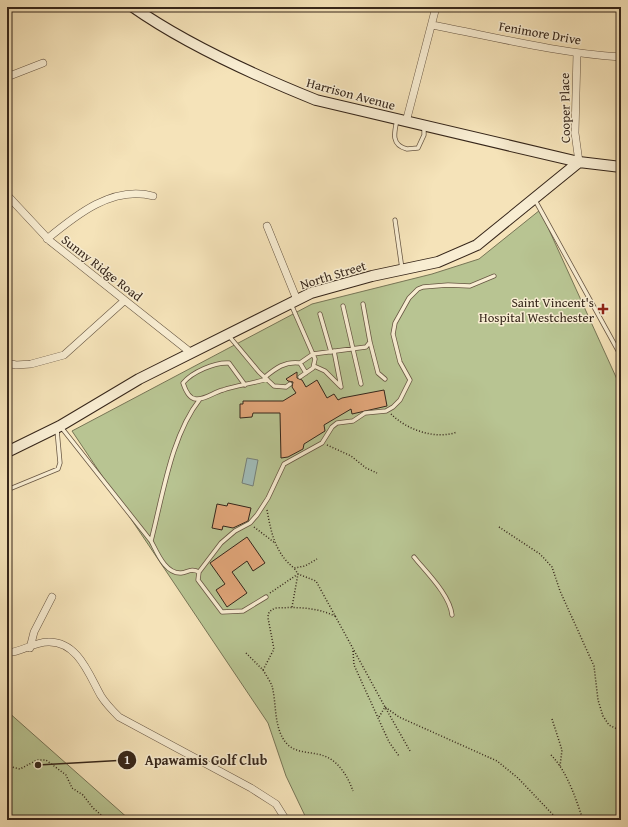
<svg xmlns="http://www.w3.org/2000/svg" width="628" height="827" viewBox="0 0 628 827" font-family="'Gentium Book Plus',serif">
<rect width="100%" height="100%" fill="#f5e3b9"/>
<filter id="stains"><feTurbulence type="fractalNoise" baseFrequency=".005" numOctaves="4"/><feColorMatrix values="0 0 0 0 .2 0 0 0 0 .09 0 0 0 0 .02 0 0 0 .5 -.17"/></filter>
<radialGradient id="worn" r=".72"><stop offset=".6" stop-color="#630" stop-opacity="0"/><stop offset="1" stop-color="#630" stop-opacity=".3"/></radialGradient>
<path fill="#b8c492" stroke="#777556" d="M540 210 621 388V820H307L286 776 268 723 72 431 312 304 432 274 479 259Z
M7 711 130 820H7Z"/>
<path fill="#a0bcb9" stroke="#768079" d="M247 458 258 460 253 486 242 483Z"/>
<path fill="#e0a579" stroke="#36261a" d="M297 372V378L302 380 306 387 317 380 327 398 334 394 338 400 342 398 384 390 387 406 352 414 351 409 324 425 325 431 304 444 303 449 288 457 281 458 280 413H253L252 417 240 418V404H243V401H283L296 393 292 387 293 382 288 381 286 379Z
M228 503 251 508 248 521 233 528 223 526 222 530 212 528 217 504 227 506Z
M247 537 265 563 253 571 247 561 232 572 247 593 227 607 216 590 225 584 210 563Z"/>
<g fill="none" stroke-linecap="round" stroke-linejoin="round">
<defs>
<path id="lane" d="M397 120C394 133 391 145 407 149L418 148 424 135V127
M535 200 621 356
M395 220 402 269
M291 304 315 359 313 368 300 377
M343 306 361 384
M320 314 331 352
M229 336 259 372 274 386 286 387 290 384
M370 342 378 373 385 379
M334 351 341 387
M300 363 313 354 366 347 370 342 363 304
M314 366 325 371 340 386
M265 377C276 368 285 361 300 363L306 373
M245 385 229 363C215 362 192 372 183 383 185 389 189 399 196 399 205 400 214 392 223 390 237 385 252 384 267 379
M61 427 151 541C163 495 171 436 200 399
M7 490 58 469 60 463 57 430
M151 541C157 552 165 574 181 573 188 572 191 568 199 572
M414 557C426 572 450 595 452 615
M266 597 243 611 222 612 198 580 199 572 221 543 235 531 250 523 257 515 268 498 284 464 322 443 332 427 337 423 353 421 365 413 386 411 393 407 400 400 410 380 400 362 393 334 395 323 409 298 418 289 423 287 448 285 470 286 494 276"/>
<path id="street" d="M432 25C495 37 557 53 621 57
M577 53 575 133 579 162
M7 77 43 63
M406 122 436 7
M7 195 50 241 190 352
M267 226 297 300
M47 239C76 215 113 185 153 196
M7 363 16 365 31 364 64 355 124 301
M30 648 34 632 52 597
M7 653C22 652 34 642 48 642 78 641 89 675 101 696 106 704 112 710 119 717L251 788 276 804 286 820"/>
<path id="secondary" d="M133 7C187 45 254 75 316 100L579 162 621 167
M7 452 60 426 139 379 311 293 372 276 438 262 477 245 579 162"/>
</defs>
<use href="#lane" stroke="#665542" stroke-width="5"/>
<use href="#street" stroke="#665542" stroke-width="8"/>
<use href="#secondary" stroke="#36261a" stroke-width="12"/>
<path stroke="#36261a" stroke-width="1.5" stroke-dasharray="1 2" stroke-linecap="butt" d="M391 414C407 430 436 440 457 432
M327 445 351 456 366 468 377 473
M267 510C271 532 275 553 294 568L305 566 317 559
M254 527 275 543
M499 527 540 554 552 567 560 591 594 666 598 700 603 716 609 725 621 731
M270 593 298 574 294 568
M292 607 298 574 316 581 385 707 379 717
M353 651 354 665 389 742 399 756
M246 653 263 670 274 649 268 618C268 612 270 611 275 608 297 607 317 607 337 617
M263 670C266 675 270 681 272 686 277 704 273 730 288 745 296 752 307 752 317 754 336 757 347 774 353 791
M552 719 562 750 560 766
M410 751 385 707 399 717 497 761 518 778 558 820
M551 755C567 771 576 799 583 820
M7 766 20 769 37 760H46L66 775 72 788 83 795 93 808 107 820"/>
<use href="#lane" stroke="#f8edd2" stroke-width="3.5"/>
<use href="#street" stroke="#f8edd2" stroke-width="7"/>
<use href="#secondary" stroke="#f8edd2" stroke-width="10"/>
</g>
<path fill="#8f2418" stroke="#f8edd2" stroke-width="1.5" d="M601 303h4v4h4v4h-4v4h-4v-4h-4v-4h4z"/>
<g text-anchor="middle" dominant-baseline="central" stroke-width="3" stroke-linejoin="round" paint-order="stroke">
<g font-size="13" fill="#36261a" stroke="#f8edd2">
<text transform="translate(540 33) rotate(10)">Fenimore Drive</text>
<text transform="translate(351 94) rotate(15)">Harrison Avenue</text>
<text transform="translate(565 108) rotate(-91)">Cooper Place</text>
<text transform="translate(102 268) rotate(38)">Sunny Ridge Road</text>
<text transform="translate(333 275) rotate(-17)">North Street</text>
</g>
<g font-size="13" fill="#36261a" stroke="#f8edd2" text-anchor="end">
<text x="594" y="302">Saint Vincent's<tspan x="594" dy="15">Hospital Westchester</tspan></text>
</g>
</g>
<path fill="none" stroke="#36261a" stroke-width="1.5" d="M38 765L127 760"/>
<g fill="#36261a" stroke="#f8edd2" stroke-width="1.5">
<circle cx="38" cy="765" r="4"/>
<circle cx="127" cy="760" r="10"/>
</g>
<g font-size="12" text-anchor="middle" font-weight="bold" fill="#fff">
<text x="127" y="764">1</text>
</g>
<g font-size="14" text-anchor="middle" font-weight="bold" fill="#36261a" stroke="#f8edd2" stroke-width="3" stroke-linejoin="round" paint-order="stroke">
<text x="206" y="765">Apawamis Golf Club</text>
</g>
<rect width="628" height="827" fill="none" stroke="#f5e3b9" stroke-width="24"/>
<rect x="8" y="8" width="612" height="811" fill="none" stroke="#36261a" stroke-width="2"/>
<rect x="12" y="12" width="604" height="803" fill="none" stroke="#36261a"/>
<rect width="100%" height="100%" filter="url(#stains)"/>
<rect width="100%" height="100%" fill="url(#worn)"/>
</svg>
